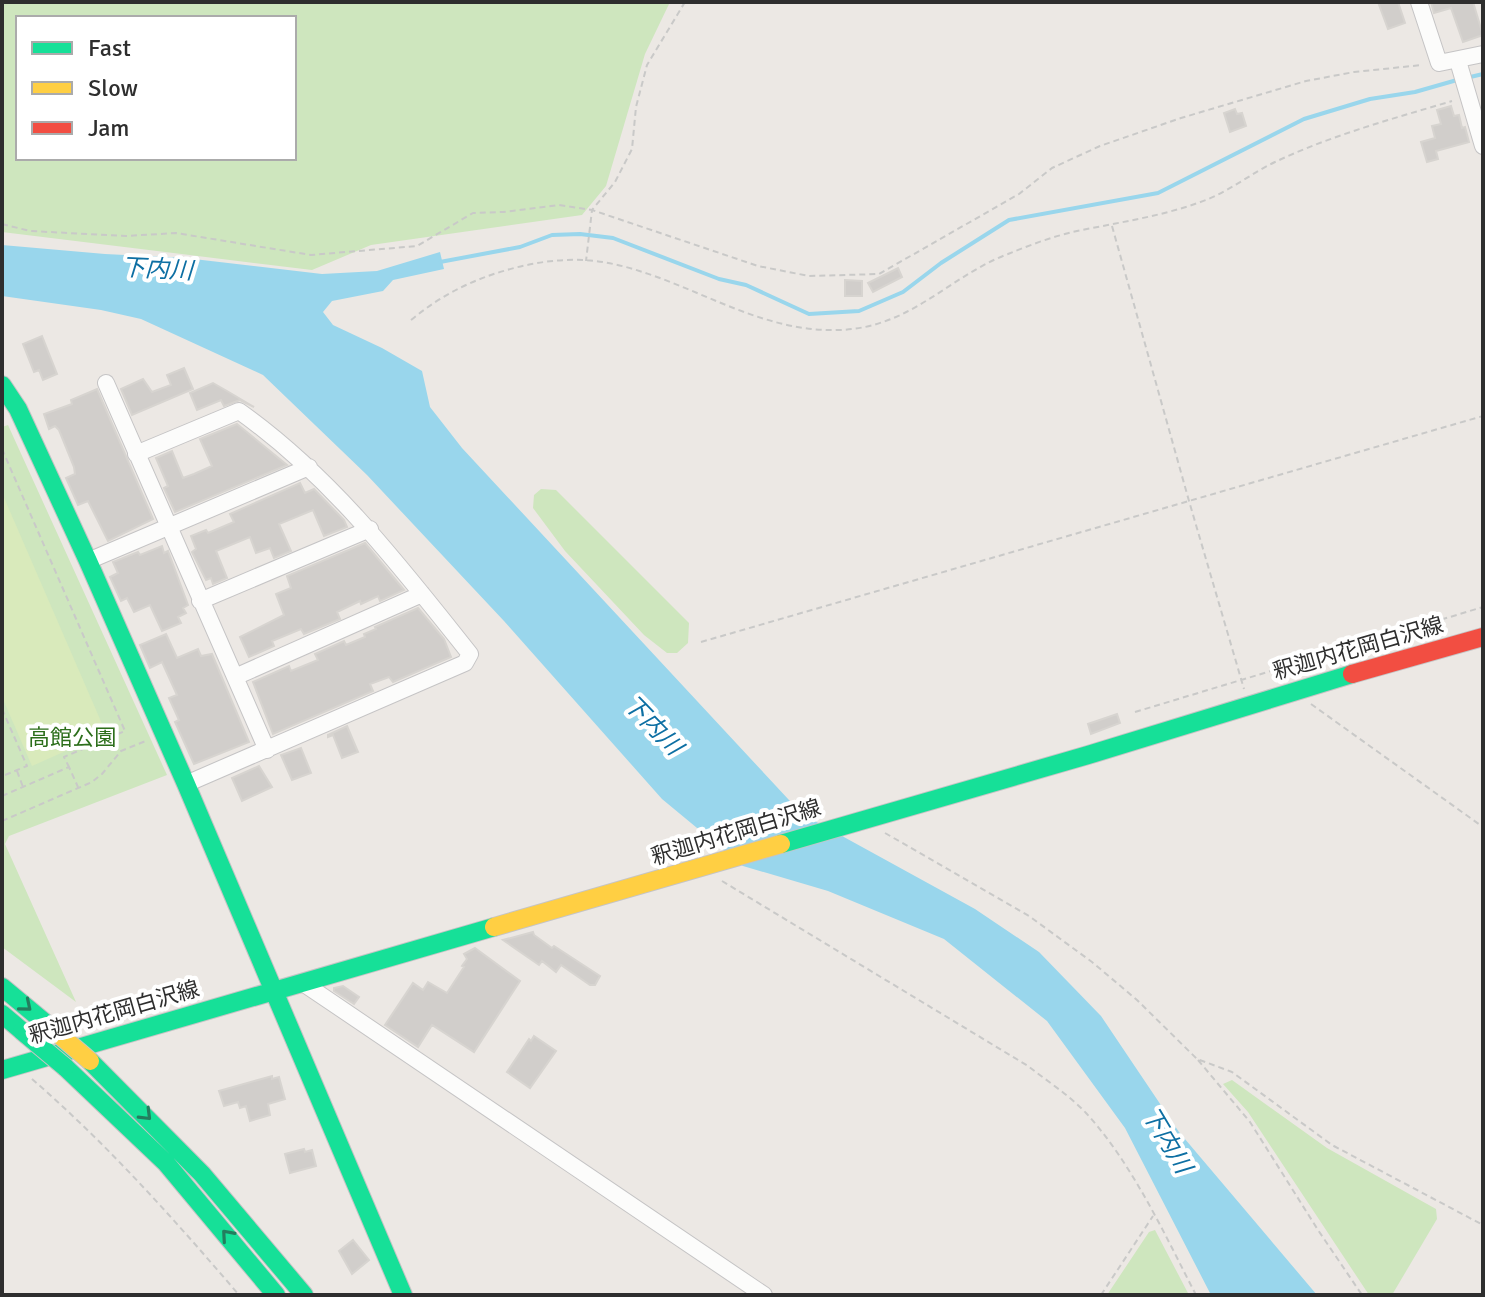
<svg xmlns="http://www.w3.org/2000/svg" width="1485" height="1297" viewBox="0 0 1485 1297" font-family="Signika,'Noto Sans JP',sans-serif">
<rect width="100%" height="100%" fill="#ece8e4"/>
<path fill="#cee6be" fill-rule="evenodd" d="M2 2H670L645 54 606 186 582 215 371 245 312 270 2 232ZM18 18H294V158H18Z
M8 425 167 775 9 836 5 844 76 1002 2 947V427Z
M541 489 556 490 689 623 688 643 677 653H667L644 635 565 551 533 508 534 495Z
M1232 1080 1327 1148 1436 1209 1437 1219 1392 1295H1369L1248 1112 1223 1084Z
M1155 1230 1189 1295H1107L1149 1232Z"/>
<path fill="#d9eabb" d="M2 493 106 733 32 766 2 697Z"/>
<path fill="#99d6ec" d="M2 245 105 254 185 258 322 274 377 271 440 252 444 269 393 280 383 291 332 301 323 312 333 325 382 348 422 371 430 407 462 448 802 814 975 909 1039 952 1101 1016 1179 1132 1317 1295H1211L1125 1128 1047 1021 944 939 828 891 743 866 662 799 504 621 367 475 263 375 141 319 101 310 2 296Z"/>
<g fill="none" stroke-linecap="round" stroke-linejoin="round">
<path stroke="#99d6ec" stroke-width="4" d="M1466 78 1483 74
M440 262 520 247 552 235 580 234 613 238 719 279 746 285 809 314 859 311 903 292 941 263 1009 220 1158 193 1304 119 1370 99 1415 92 1457 80"/>
</g>
<path fill="#d1cecb" stroke="#d7d4d0" stroke-width="2" d="M1378 2H1398L1405 23 1388 29Z
M1431 2H1473L1483 35 1463 42 1451 8 1434 13Z
M1451 106 1454 116 1459 115 1462 128 1465 127 1469 142 1436 151 1438 159 1427 162 1421 142 1435 138 1432 126 1441 124 1437 110Z
M1235 109 1237 114 1242 113 1246 126 1230 132 1224 113Z
M898 268 902 277 873 292 868 283Z
M845 280 862 281V296H845Z
M42 336 57 374 43 380 39 370 34 372 23 344Z
M184 368 193 389 132 415 121 389 143 379 152 392 171 385 167 375Z
M213 383 227 391 254 407 240 400 224 406 221 400 197 410 190 393Z
M97 389 153 519 108 541 88 501 78 505 66 478 75 474 74 467 59 430 55 426 49 429 44 414 72 404 71 400Z
M237 424 287 465 175 512 164 488 168 486 156 458 172 451 183 478 194 474 212 466 200 439Z
M300 483 305 493 314 489 344 520 347 527 324 536 313 510 279 524 291 551 274 558 270 548 256 553 250 537 216 551 227 578 213 584 211 578 206 580 192 552 196 549 191 536 206 530 208 533 234 522 230 514Z
M365 543 404 590 380 601 378 596 361 604 360 601 337 612 340 619 304 634 301 629 272 641 274 646 249 657 240 637 284 615 276 594 291 588 287 576Z
M162 546 164 553 168 551 188 605 183 608 186 613 178 617 181 623 162 631 150 605 134 612 127 598 121 601 110 577 118 573 113 562 138 552 140 555Z
M418 608 444 639 451 657 393 682 389 677 370 684 373 691 273 734 253 682 289 666 291 671 318 660 315 654 344 641 346 645 365 637 364 634 376 629 375 627Z
M166 634 177 658 198 649 201 656 212 654 249 742 194 764 175 722 179 720 169 698 177 695 162 662 150 668 140 645Z
M1117 714 1120 723 1091 734 1088 724Z
M347 726 358 752 342 758 333 735 328 737V735Z
M301 748 311 773 292 780 281 755Z
M259 766 272 787 242 801 232 778Z
M533 932 534 935 552 948 554 946 600 976 595 985H590L561 965 556 972 542 961 539 965 503 940Z
M475 948 520 981 474 1052 432 1025 418 1047 385 1025 413 983 423 990 428 982 447 993 464 967 462 966 467 959 464 954Z
M343 986 359 997 354 1004 334 991V988Z
M534 1036 556 1051 530 1088 507 1072 529 1039 531 1041Z
M272 1076V1079L279 1077 285 1099 268 1104 270 1115 250 1121 246 1106 240 1108 238 1102 224 1106 219 1091Z
M304 1149 305 1152 312 1150 316 1166 290 1173 285 1154Z
M353 1240 369 1260 352 1274 339 1251Z"/>
<g fill="none" stroke-linecap="round" stroke-linejoin="round">
<defs>
<path id="street" d="M1419 2 1439 63 1483 54
M1458 61 1483 146
M106 383 267 750
M136 454 239 411C332 477 400 566 470 654L465 663 186 784
M88 561 309 467
M200 601 370 529
M235 677 422 594
M303 983 764 1295"/>
<path id="fast" d="M2 385 18 409 88 561 186 784 403 1295
M781 844 1088 755 1352 674
M2 987 49 1026
M2 1014 22 1031
M90 1061 202 1174 304 1295
M65 1067 166 1163 276 1295
M2 1070 494 927"/>
<path id="slow" d="M494 927 781 844"/>
<path id="jam" d="M1352 674 1483 637"/>
</defs>
<use href="#street" stroke="#c5c4c5" stroke-width="18"/>
<use href="#fast" stroke="#c5c4c5" stroke-width="20"/>
<use href="#slow" stroke="#c5c4c5" stroke-width="20"/>
<use href="#jam" stroke="#c5c4c5" stroke-width="20"/>
<path stroke="#c9c9c8" stroke-width="2" stroke-dasharray="6 4" stroke-linecap="butt" d="M685 2 647 65 636 107 632 149 615 182 592 210 758 266 809 276 879 274 1019 194 1052 168 1100 146 1181 118 1306 81 1354 72 1422 65
M2 224 30 231 126 236 176 233 311 255 417 246 473 213 503 212 559 205 592 210 586 261
M1112 226 1189 501 1244 689
M411 320C440 296 471 280 507 270 538 261 571 257 603 262 685 276 753 333 839 330 911 328 949 276 1008 254 1030 245 1054 236 1077 231 1121 222 1164 216 1206 200 1231 190 1252 173 1275 162 1332 135 1392 119 1452 101
M2 449 125 731 64 757 69 767
M701 642 1483 416
M1311 704 1483 827
M2 709 27 766 5 775 2 769
M1135 712 1483 607
M17 771 23 787
M2 796 69 767 78 787
M2 821 92 782 102 774 121 751 148 740
M885 833 1029 916 1092 962 1137 1000 1197 1059 1232 1072 1332 1145 1483 1225
M722 881 1028 1066C1047 1081 1069 1095 1086 1113 1132 1163 1165 1235 1196 1295
M1198 1060 1250 1122 1318 1230 1362 1295
M32 1079C108 1145 174 1219 239 1295
M1101 1295 1153 1216"/>
<use href="#street" stroke="#fcfcfb" stroke-width="16"/>
<use href="#fast" stroke="#16e098" stroke-width="18"/>
<use href="#slow" stroke="#ffcf43" stroke-width="18"/>
<use href="#jam" stroke="#f24e42" stroke-width="18"/>
<defs>
<path id="fast-bridge" d="M22 1031 65 1067"/>
<path id="slow-bridge" d="M49 1026 90 1061"/>
</defs>
<use href="#fast-bridge" stroke="#c6c5c4" stroke-width="20" stroke-linecap="butt"/>
<use href="#slow-bridge" stroke="#c6c5c4" stroke-width="20" stroke-linecap="butt"/>
<use href="#fast-bridge" stroke="#16e098" stroke-width="18"/>
<use href="#slow-bridge" stroke="#ffcf43" stroke-width="18"/>
</g>
<defs><path id="oneway-chevron" d="M-2-3.5L2.5 0L-2 3.5" fill="none" stroke-width="1.6" stroke-linecap="round" stroke-linejoin="round" transform="scale(2)"/></defs>
<g stroke="#237e5e">
<use href="#oneway-chevron" transform="translate(26 1006) rotate(40)"/>
<use href="#oneway-chevron" transform="translate(146 1115) rotate(45)"/>
<use href="#oneway-chevron" transform="translate(227 1235) rotate(-131)"/>
</g>
<g text-anchor="middle" dominant-baseline="central" stroke-width="8" stroke-linejoin="round" paint-order="stroke">
<g font-size="22" fill="#2e2e2e" stroke="#fff">
<text transform="translate(1358 648) rotate(-16)">釈迦内花岡白沢線</text>
<text transform="translate(736 832) rotate(-17)">釈迦内花岡白沢線</text>
<text transform="translate(114 1012) rotate(-16)">釈迦内花岡白沢線</text>
</g>
<g font-size="22" fill="#2c6e1b" stroke="#fff">
<text x="72" y="737">高館公園</text>
</g>
<g font-size="24" font-style="italic" fill="#0d6fa3" stroke="#fff">
<text transform="translate(157 269) rotate(3)">下内川</text>
<text transform="translate(653 725) rotate(46)">下内川</text>
<text transform="translate(1167 1140) rotate(59)">下内川</text>
</g>
</g>
<rect width="1485" height="1297" fill="none" stroke="#2e2e2e" stroke-width="8"/>
<rect x="16" y="16" width="280" height="144" fill="#ffffff" stroke="#ababab" stroke-width="2"/>
<rect x="32" y="42" width="40" height="12" fill="#16e098" stroke="#ababab" stroke-width="2"/>
<text x="88" y="56" font-size="24" fill="#2e2e2e">Fast</text>
<rect x="32" y="82" width="40" height="12" fill="#ffcf43" stroke="#ababab" stroke-width="2"/>
<text x="88" y="96" font-size="24" fill="#2e2e2e">Slow</text>
<rect x="32" y="122" width="40" height="12" fill="#f24e42" stroke="#ababab" stroke-width="2"/>
<text x="88" y="136" font-size="24" fill="#2e2e2e">Jam</text>
</svg>
